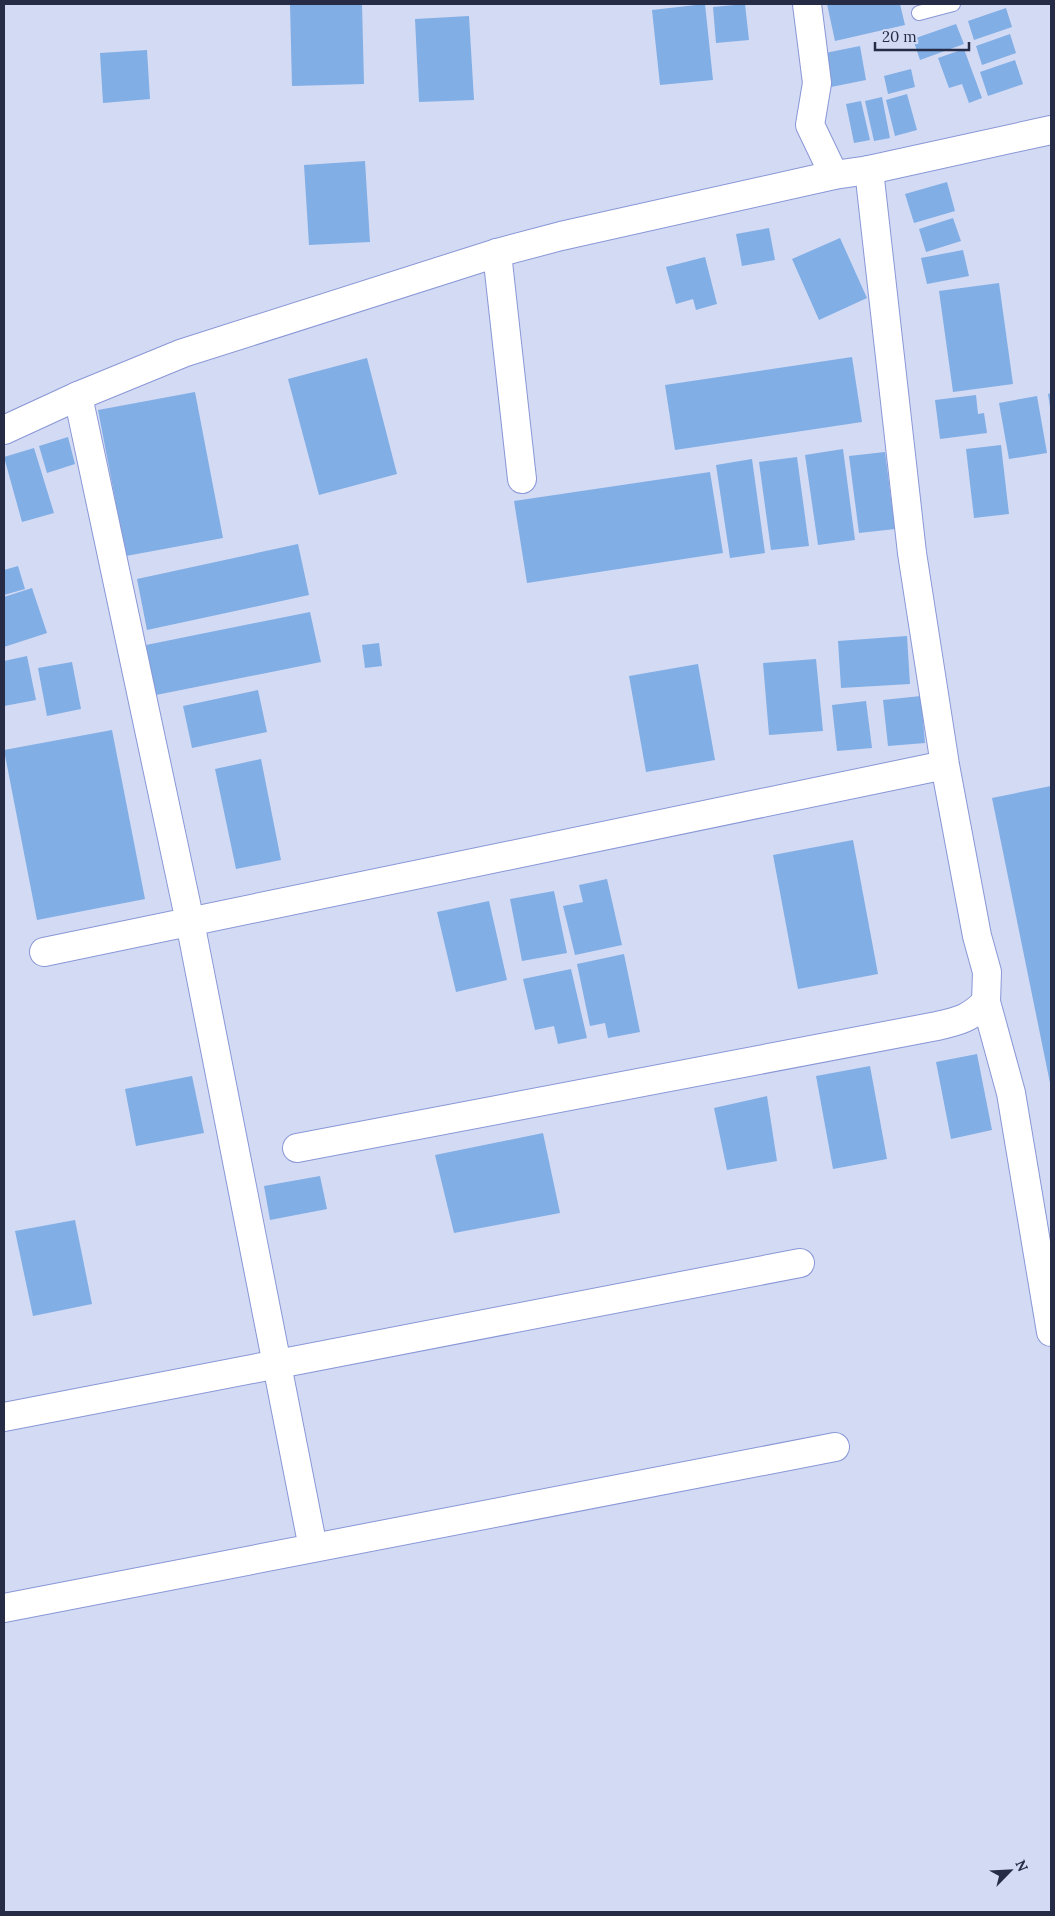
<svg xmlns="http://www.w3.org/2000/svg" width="1055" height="1916" viewBox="0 0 1055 1916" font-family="Lora,serif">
<rect width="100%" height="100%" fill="#d3daf4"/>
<path fill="#81aee5" d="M290 4H362L364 84 292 86Z
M705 4 713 80 660 85 652 10Z
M745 4 749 40 716 43 713 7Z
M827 4H900L905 25 835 41Z
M1006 8 1012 27 974 40 968 21Z
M469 16 474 100 419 102 415 19Z
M956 24 964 44 920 60 913 39Z
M1010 34 1016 53 982 65 976 46Z
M860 46 866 80 831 87 825 53Z
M964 49 982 98 969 103 962 84 949 88 938 58Z
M147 50 150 99 103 103 100 53Z
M1015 60 1023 84 988 96 980 72Z
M911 69 915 87 888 94 884 76Z
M907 94 917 130 895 136 886 100Z
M882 97 890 138 874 141 865 101Z
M861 101 870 140 854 143 846 104Z
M365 161 370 242 309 245 304 165Z
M947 182 955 211 914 223 905 194Z
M953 218 961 241 926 252 919 229Z
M769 228 775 260 742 266 736 234Z
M840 238 867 298 819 320 792 259Z
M963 250 969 276 927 284 921 258Z
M705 257 717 304 696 310 693 299 676 304 666 267Z
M999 283 1013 384 953 392 939 291Z
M852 357 862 422 675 450 665 385Z
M367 358 397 474 319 495 288 379Z
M195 392 223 538 126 556 98 410Z
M1051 393V407H1050L1048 394Z
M976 395 978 414 984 413 987 433 940 439 935 400Z
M1037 396 1047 453 1009 459 999 403Z
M68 437 75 464 47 473 39 446Z
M1001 445 1009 514 974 518 966 449Z
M34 448 54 513 22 522 4 457Z
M843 449 855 540 818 545 805 455Z
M885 452 895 529 859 533 849 456Z
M797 457 809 546 771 550 759 462Z
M752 459 765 553 730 558 716 465Z
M710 472 723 553 527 583 514 501Z
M298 544 309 595 147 630 137 579Z
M18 566 25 589 4 595V570Z
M32 588 47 633 4 647V597Z
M310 612 321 662 156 695 146 645Z
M907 636 910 684 841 688 838 641Z
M379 643 382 666 365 668 362 645Z
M27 656 36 700 4 706V661Z
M816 659 823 731 769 735 763 663Z
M72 662 81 709 47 716 38 668Z
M698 664 715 760 646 772 629 676Z
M258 690 267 732 192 748 183 706Z
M921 696 925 743 888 746 883 700Z
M866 701 872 748 837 751 832 705Z
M112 730 145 899 37 920 4 750Z
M261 759 281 860 236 869 215 769Z
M1051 786V1083H1050L992 798Z
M853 840 878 974 798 989 773 855Z
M607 879 622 945 575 955 563 906 583 902 579 885Z
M554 891 567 953 522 961 510 899Z
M489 901 507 980 456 992 437 912Z
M624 954 640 1032 608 1038 605 1023 590 1026 577 964Z
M571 969 587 1038 558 1044 554 1026 535 1030 523 979Z
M977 1054 992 1130 951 1139 936 1062Z
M870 1066 887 1159 833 1169 816 1076Z
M192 1076 204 1133 136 1146 125 1089Z
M767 1096 777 1161 727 1170 714 1108Z
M543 1133 560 1213 454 1233 435 1155Z
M320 1176 327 1209 270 1220 264 1186Z
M75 1220 92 1304 33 1316 15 1231Z"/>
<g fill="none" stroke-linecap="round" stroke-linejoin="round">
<defs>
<path id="lane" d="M919 13 953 4"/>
<path id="street" d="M807 4 817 83 810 125 834 175
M497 253 522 479
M78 396 190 922 313 1548
M44 952 945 765
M986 1002 1011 1093 1051 1332
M297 1148 937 1026C960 1021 970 1018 986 1002L987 972 977 936 945 765 912 553 869 170
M4 1417 800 1263
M4 1608 835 1447"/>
<path id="secondary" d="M4 430 78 396 183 353 497 253 561 236 834 175 869 170 1051 130"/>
</defs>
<use href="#lane" stroke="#8997d6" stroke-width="16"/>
<use href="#street" stroke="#8997d6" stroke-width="30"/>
<use href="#secondary" stroke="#8997d6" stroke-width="30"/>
<use href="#lane" stroke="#fff" stroke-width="14"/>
<use href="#street" stroke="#fff" stroke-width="28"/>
<use href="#secondary" stroke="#fff" stroke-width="28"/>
</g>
<rect width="1055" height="1916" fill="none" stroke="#262c45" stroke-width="10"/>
<g transform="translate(1010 1871) rotate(66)" stroke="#d3daf4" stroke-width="4" paint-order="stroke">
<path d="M0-4L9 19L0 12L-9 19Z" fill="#262c45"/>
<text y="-8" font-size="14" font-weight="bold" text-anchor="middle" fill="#262c45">N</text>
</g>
<path d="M875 42v8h94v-8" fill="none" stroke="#262c45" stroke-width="2.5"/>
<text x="882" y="42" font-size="15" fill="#262c45" stroke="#d3daf4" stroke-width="4" paint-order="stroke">20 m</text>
</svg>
